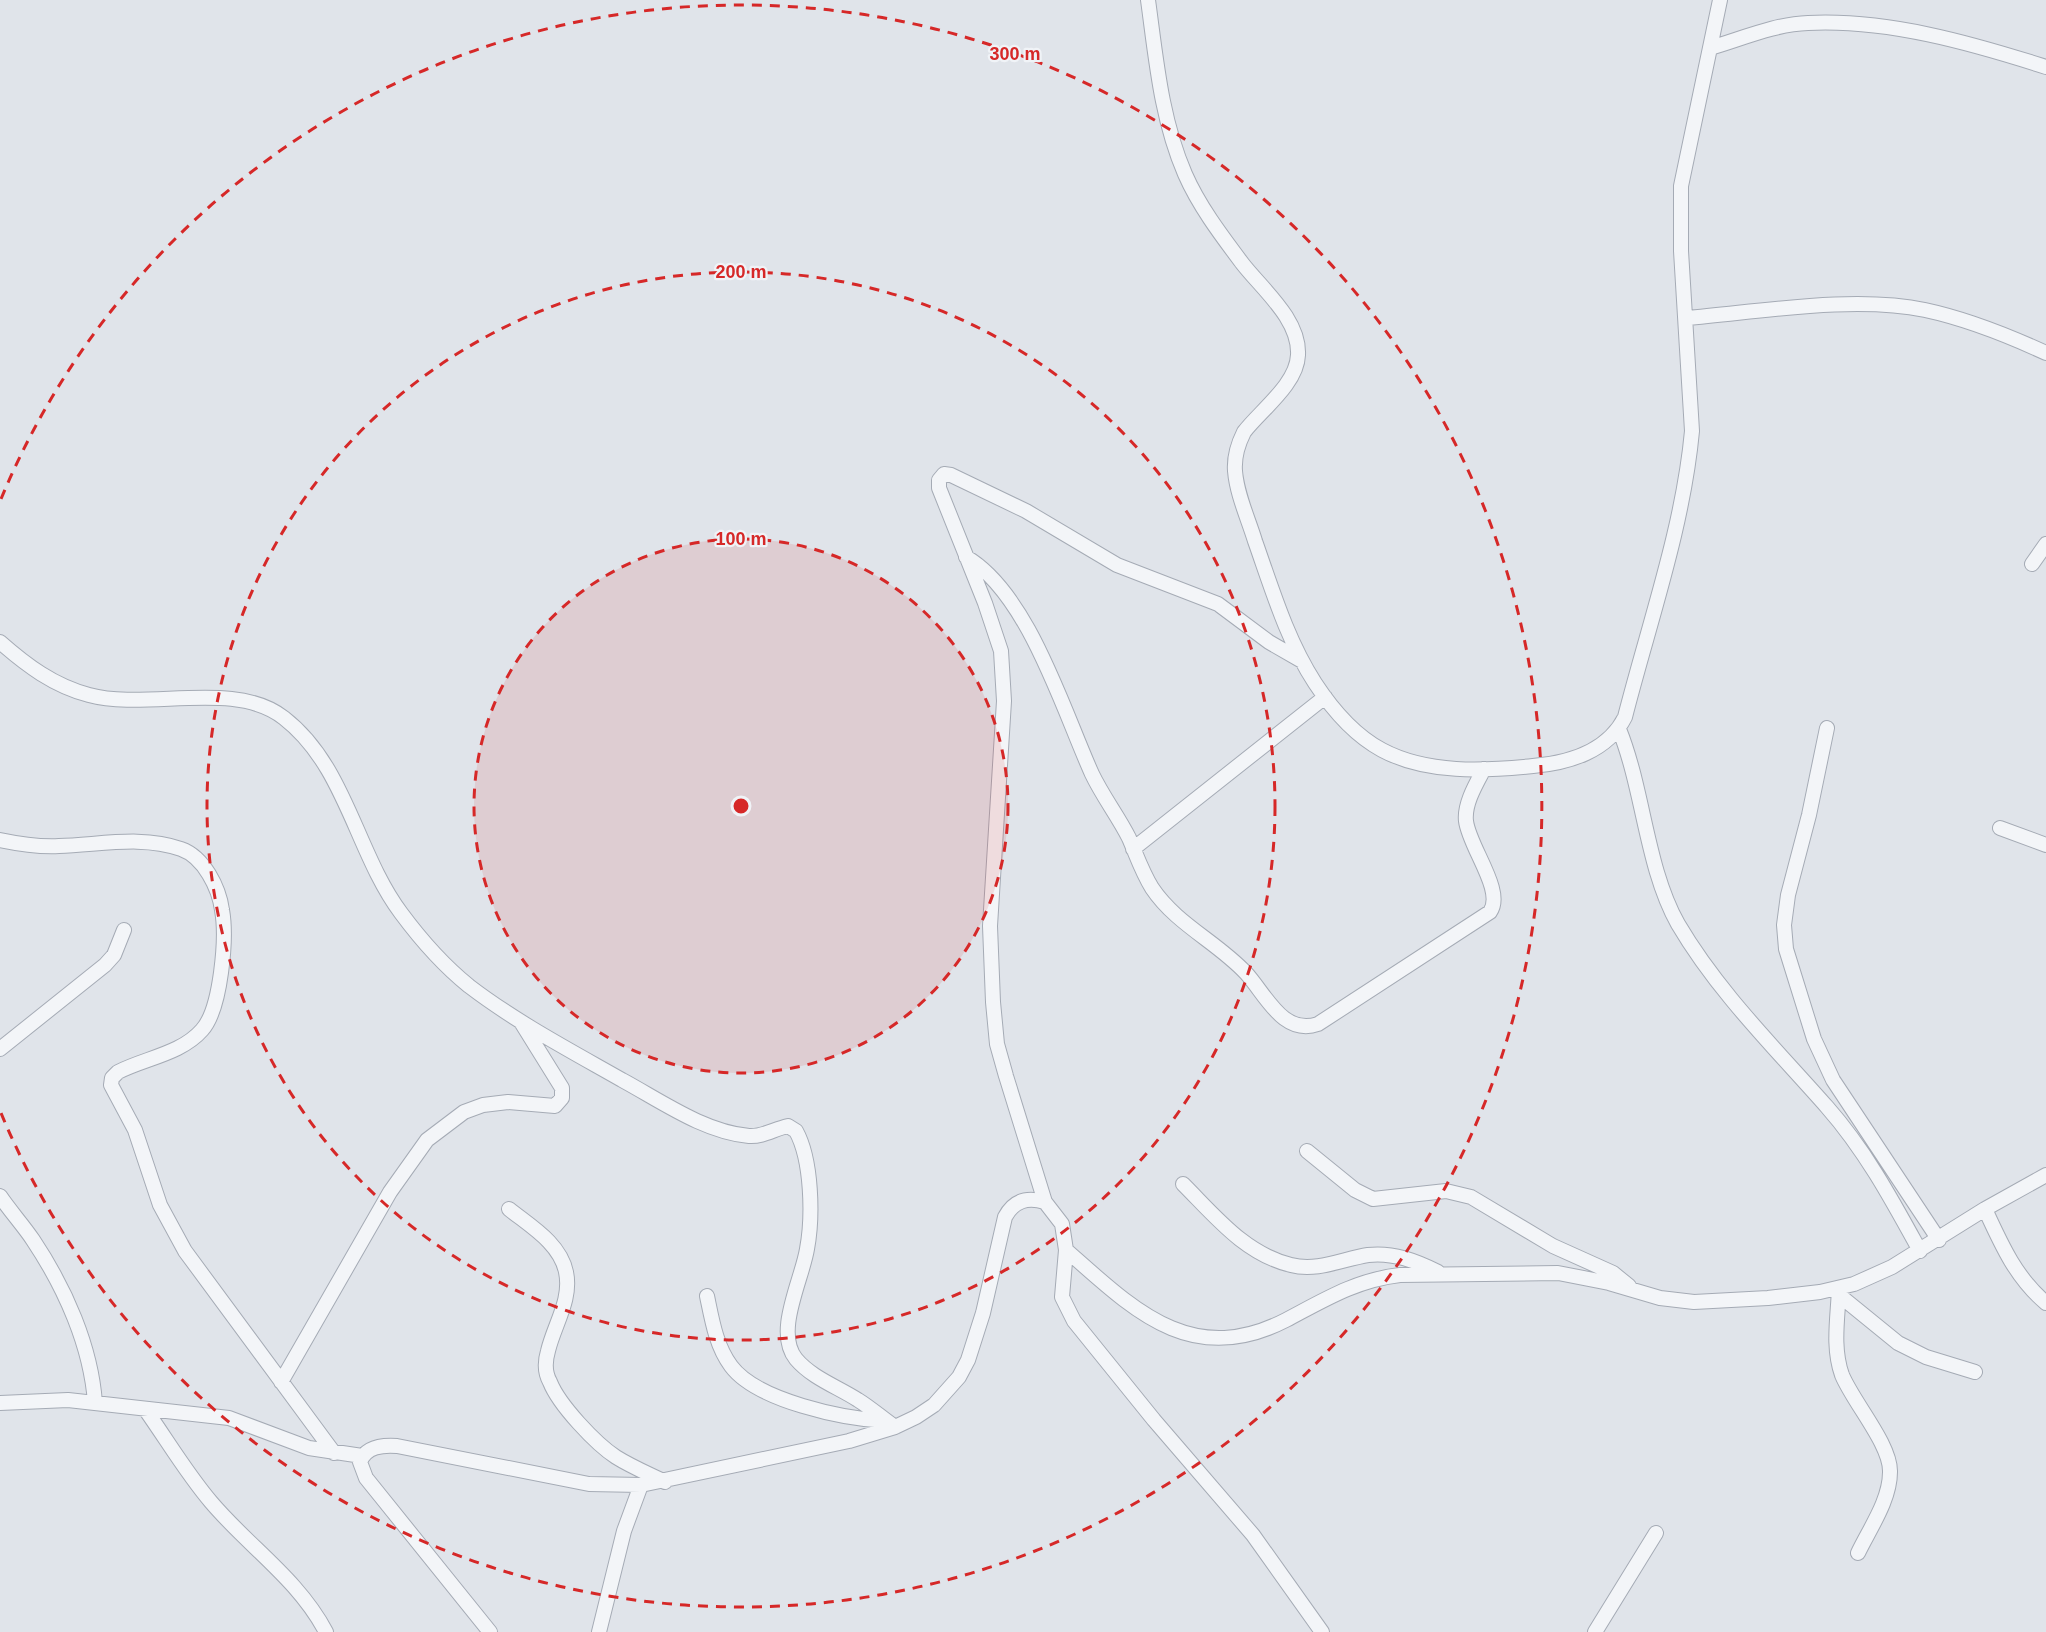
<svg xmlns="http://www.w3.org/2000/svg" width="2046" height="1632" viewBox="0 0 2046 1632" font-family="Helvetica,sans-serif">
<rect width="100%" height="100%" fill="#e0e4ea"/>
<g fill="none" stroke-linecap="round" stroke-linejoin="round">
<defs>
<path id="street" d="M1148 0C1156 58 1161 119 1185 174 1199 206 1221 235 1242 263 1261 288 1300 319 1298 355 1297 384 1261 410 1244 432 1238 444 1234 458 1235 471 1237 495 1248 518 1255 541 1272 589 1287 640 1315 683 1332 709 1354 735 1382 750 1427 774 1484 771 1533 766 1569 763 1608 751 1625 717 1649 623 1683 528 1692 431L1681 251V186L1720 0
M1710 48C1741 39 1775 24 1808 23 1887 19 1971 43 2046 67
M1686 318C1759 312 1854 295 1925 310 1967 319 2007 335 2046 353
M966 557C1028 593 1063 710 1092 774 1103 797 1118 816 1129 838 1136 854 1142 872 1152 888 1176 924 1217 942 1246 973 1266 995 1283 1036 1318 1024L1490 912C1505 891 1469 847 1466 821 1464 804 1476 784 1484 769
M2032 564 2046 544
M0 642C26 665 54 686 89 695 147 711 235 679 284 718 346 766 356 853 401 913 421 940 443 965 469 986 516 1022 571 1051 622 1080 661 1101 704 1132 749 1136 763 1137 774 1129 788 1126L796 1131C812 1160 813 1217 807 1249 802 1280 774 1332 796 1359 812 1378 838 1387 858 1400 871 1408 882 1418 895 1427
M1827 728 1809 815 1788 895 1784 925 1786 949 1814 1039 1833 1080 1939 1240
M1619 729C1644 791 1646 867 1678 924 1718 992 1775 1048 1827 1107 1865 1150 1892 1200 1920 1251
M2000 828 2046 845
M0 840C19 844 39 847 59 846 99 845 142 835 181 849 204 857 219 888 222 910 227 938 221 1009 202 1030 181 1054 145 1058 118 1072L112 1078 111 1085 135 1130 160 1205 185 1251 334 1453
M1133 849 1325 697
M0 1049 105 965 114 955 124 930
M1307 1151 1355 1190 1373 1199 1446 1191 1471 1197 1553 1246 1613 1273 1629 1286
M1183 1184C1215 1216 1245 1254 1291 1265 1317 1272 1343 1259 1368 1255 1393 1252 1416 1261 1438 1272
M0 1196C10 1211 23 1225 33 1240 65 1288 91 1346 95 1403
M1045 1202 1006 1076 997 1044 993 1002 990 926 1004 701 1001 651 985 603 939 488V480L944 474 951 475 1026 511 1117 565 1218 604 1269 642 1302 661
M509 1209C530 1226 560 1243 566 1272 572 1300 554 1325 548 1351 545 1361 545 1373 550 1382 559 1405 596 1444 616 1457 632 1467 649 1474 665 1482
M1985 1209C2001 1244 2016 1278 2046 1303
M1066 1250C1133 1309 1191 1369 1286 1320 1324 1300 1356 1280 1400 1275L1558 1273 1609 1283 1660 1298 1694 1302 1768 1298 1820 1292 1854 1284 1892 1267 1985 1209 2046 1175
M1839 1288C1838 1317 1832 1347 1842 1375 1853 1402 1891 1445 1890 1472 1890 1500 1870 1528 1858 1553
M1839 1295 1898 1343 1926 1357 1975 1372
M707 1296C712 1320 716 1346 731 1366 757 1401 844 1419 886 1421
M281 1382 390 1192 427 1140 464 1112 483 1105 508 1102 555 1106 562 1098V1088L521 1022
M0 1403 68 1400 229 1418 309 1448 362 1456
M145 1409C167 1440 187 1474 211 1502 249 1547 298 1579 326 1632
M490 1632 366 1478 360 1462C366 1446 383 1445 397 1446L589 1484 641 1485 849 1441 895 1427 916 1417 934 1405 959 1377 968 1360 983 1313 1005 1217C1014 1200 1028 1197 1045 1202L1062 1224 1066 1250 1062 1297 1074 1321 1154 1420 1253 1535 1322 1632
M599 1632 624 1531 641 1485
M1595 1632 1656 1533"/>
</defs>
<use href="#street" stroke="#a5abb5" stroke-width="16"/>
<use href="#street" stroke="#f3f5f8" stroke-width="14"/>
</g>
<circle cx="741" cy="806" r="267" fill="#d62828" fill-opacity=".12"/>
<g fill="none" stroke="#d62828" stroke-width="3" stroke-dasharray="10 8">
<circle cx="741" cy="806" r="267"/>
<circle cx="741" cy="806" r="534"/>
<path d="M1 499A801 801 0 1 1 1 1113"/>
</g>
<circle cx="741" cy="806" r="9" fill="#d62828" stroke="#f0f3f7" stroke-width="3"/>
<g font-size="18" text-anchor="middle" font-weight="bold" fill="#d62828" stroke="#f0f3f7" stroke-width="4.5" stroke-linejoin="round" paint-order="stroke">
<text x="1015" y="60">300 m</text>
<text x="741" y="278">200 m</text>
<text x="741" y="545">100 m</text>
</g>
</svg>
